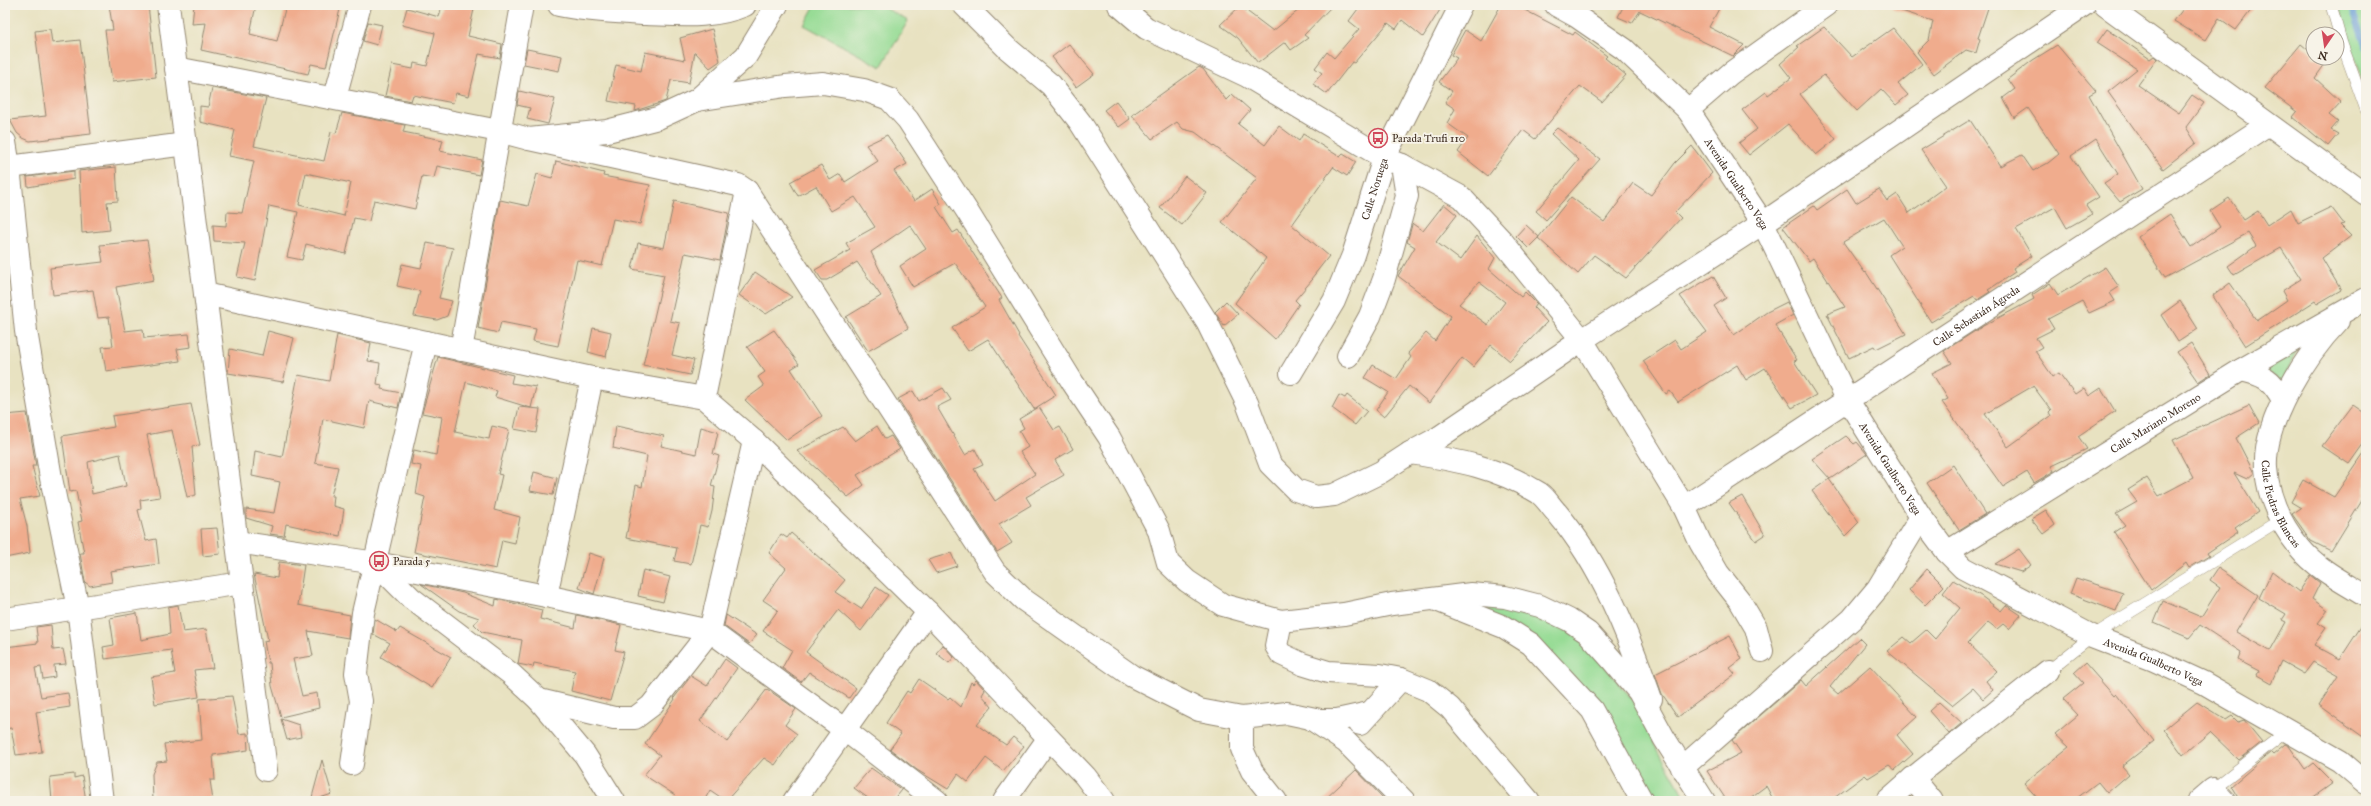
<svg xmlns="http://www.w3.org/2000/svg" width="2371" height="806" viewBox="0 0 2371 806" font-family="'IM FELL Great Primer',serif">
<rect width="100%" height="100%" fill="#f7f3e8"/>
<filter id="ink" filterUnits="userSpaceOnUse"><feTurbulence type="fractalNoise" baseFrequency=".025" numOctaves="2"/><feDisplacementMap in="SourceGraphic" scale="8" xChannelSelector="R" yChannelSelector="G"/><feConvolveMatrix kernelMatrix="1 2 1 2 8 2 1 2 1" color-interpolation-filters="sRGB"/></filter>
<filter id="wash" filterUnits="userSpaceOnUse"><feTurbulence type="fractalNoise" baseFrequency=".012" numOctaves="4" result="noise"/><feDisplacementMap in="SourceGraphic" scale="16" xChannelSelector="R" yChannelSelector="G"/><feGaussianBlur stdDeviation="0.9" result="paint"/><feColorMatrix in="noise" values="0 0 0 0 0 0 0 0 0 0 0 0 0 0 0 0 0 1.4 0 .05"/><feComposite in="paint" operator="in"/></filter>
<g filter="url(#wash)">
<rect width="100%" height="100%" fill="#e8e2c1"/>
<path fill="#97dc95" stroke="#69835a" d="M815 5H880L908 21 881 67 804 25Z
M2338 5H2366V86L2363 81Z
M2299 346 2282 383 2263 368Z
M1470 601 1489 602 1555 619 1584 642 1639 707 1654 743 1687 801H1650L1612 732Z"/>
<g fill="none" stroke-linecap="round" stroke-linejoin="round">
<path stroke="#699ed5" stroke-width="5.5" d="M2351 5 2366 49"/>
</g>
<g id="blocks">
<path fill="#f0ac8d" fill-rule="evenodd" d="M109 5H148L156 77 112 82 105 30H113Z
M194 5H256L250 34 277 41 286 5H341L326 67 311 64 308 74 201 50 206 23 192 24Z
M442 5H475L468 36 502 44 500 58 479 54 469 96 456 93 453 103 413 95 411 101 385 96 392 65 413 69 414 63 427 66 435 33 402 25 407 8 439 17Z
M1305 5H1333L1304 35 1308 38 1291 50 1285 42 1258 63 1238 38 1220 25 1240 6 1273 31Z
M1361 5H1443L1423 37 1402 20 1396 29 1388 23 1354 63 1352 62 1327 94 1313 84 1322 73 1315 68 1327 52 1334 58 1359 29 1349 21Z
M1501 5H1515L1573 35 1575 32 1607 56 1605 58 1626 75 1602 102 1580 86 1535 139 1523 130 1488 176 1458 152 1468 138 1447 123 1455 109 1445 102 1452 91 1439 82 1457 58 1451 55 1465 30 1481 41Z
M1624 5H1721L1709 27 1744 45 1733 56 1640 11 1632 23 1618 17Z
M1892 5H1989L1978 38 1980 39 1976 53 1966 50 1934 74 1917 52 1929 40 1933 21 1892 8Z
M2186 5H2255L2236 30 2219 18 2205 40 2174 21Z
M368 22 382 25 377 45 363 41Z
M1824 27 1852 57 1893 28 1922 64 1898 84 1908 95 1896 105 1881 89 1857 111 1824 75 1800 94 1836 139 1816 155 1788 124 1749 155 1739 143 1757 129 1742 110 1766 92 1768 95 1791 78 1780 64 1799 47 1797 46Z
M50 29 52 43 80 40 91 134 30 141 23 138 17 133 10 120 46 116 35 31Z
M712 29 720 61 710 68 695 52 689 83 671 80 666 101 635 111 636 106 608 101 616 65 641 71 645 52 685 60 680 38Z
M2107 29 2150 59 2154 56 2157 59 2138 85 2179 113 2192 95 2204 103 2186 127 2196 143 2163 169 2108 92 2137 69 2097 43Z
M1069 44 1094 74 1076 87 1052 57Z
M2301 44 2313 54V58H2318L2325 64 2315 78 2341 102 2329 115 2338 122 2331 130 2338 134 2328 146 2293 117 2297 112 2265 88Z
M2057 45 2096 91 2089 95 2142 189 2120 202 2104 183 2118 174 2096 139 2071 156 2099 197 2086 205 2092 214 2067 228 2055 207 2016 229 2032 256 2013 268 2015 272 1988 290 1990 292 1977 300 1974 296 1931 322 1889 255 1902 246 1884 218 1843 242 1865 273 1866 272 1906 334 1876 349 1874 346 1849 358 1827 314 1845 307 1813 258 1809 261 1783 227 1814 206 1817 210 1847 189 1856 203 1879 189 1887 201 1897 194 1909 213 1946 186 1921 150 1970 120 2000 166 2022 155 2033 171 2048 163 2059 154 2028 108 2014 118 2003 98 2015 89 2008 79 2033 60Z
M527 49 562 56 559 71 524 64Z
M1199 67 1203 69 1226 100 1232 94 1250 110 1238 124 1265 145 1279 126 1299 141 1303 134 1340 157 1343 154 1356 162 1347 176 1333 167 1334 166 1292 225 1329 256 1311 279 1312 280 1295 300 1299 304 1275 339 1235 303 1266 258 1222 222 1257 178 1195 132 1183 129 1177 122 1152 139 1132 115Z
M212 88 266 98 254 146 324 161 331 132 336 133 342 113 405 125 403 132 443 140 440 151 482 160 479 175 437 166 434 178 422 176 415 209 374 200 369 221 354 218 346 254 306 244 302 260 287 257 298 212 269 206 255 281 237 277 245 243 214 241 213 225 226 226 227 212 242 213 254 161 229 156 235 130 200 122V106L208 107ZM306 173 351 183 344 216 299 205Z
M519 91 555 99 548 124 527 119 530 108 517 105Z
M1116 101 1130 119 1119 127 1104 110Z
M1557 128 1600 159 1546 220 1536 211 1579 160 1551 134Z
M887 135 907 164 894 171 914 201 932 189 941 204 936 207 953 233 958 230 1002 298 999 300 1019 335 1018 336 1056 395 1034 409 988 339 968 351 952 328 985 307 955 263 913 287 900 266 926 249 910 225 871 252 908 328 868 351 846 317 881 296 857 262 827 280H822L815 270 850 250 846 243 875 227 855 197 831 211 816 186 798 196 790 182 821 165 830 180 840 174 845 182 878 161 866 145Z
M1692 146 1712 173 1675 212 1681 218 1626 278 1594 255 1578 274 1538 238 1571 197 1604 222 1633 183 1651 195 1675 163Z
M556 161 604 173 603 176 650 185 640 224 613 219 602 266 577 260 558 346 533 341 536 329 501 322 498 333 478 328 500 200 528 206 537 174 552 178Z
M116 167 118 201 107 202 110 230 82 233 79 171Z
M74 171V179L28 187 27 177Z
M1185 176 1207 193 1182 225 1160 208Z
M2229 198 2244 220 2258 211 2267 225 2291 209 2298 223 2331 207 2344 224 2340 225 2351 236 2322 258 2341 290 2317 304 2315 301 2245 346 2213 296 2230 283 2257 321 2287 300 2282 291 2301 279 2281 248 2234 275 2228 266 2256 246 2248 233 2165 278 2138 236 2170 214 2191 247 2220 227 2210 211Z
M674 201 729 213 720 260 685 253 670 321 680 323 672 355 694 360 690 375 643 365 664 275 632 269 638 243 664 248Z
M1444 204 1457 215 1436 242 1460 260 1477 236 1495 258 1489 269 1521 297 1525 292 1537 304 1534 308 1547 322 1510 361 1491 345 1473 367 1462 358 1429 403 1409 386 1384 417 1376 410 1388 392 1365 378 1373 365 1396 379 1411 357 1408 353 1426 333 1435 341 1451 316 1398 276 1415 247 1407 242 1412 225 1413 224 1423 231ZM1479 282 1505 302 1488 325 1459 304Z
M1526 225 1539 237 1528 248 1516 236Z
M147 240 154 280 116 287 125 331 143 329 144 338 189 334 191 347 177 349 180 361 106 371 102 347 113 346 109 317 98 318 93 290 53 295 50 268 103 262 100 245Z
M427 243 453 248 439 298 452 301 447 316 437 320 414 316 420 291 397 286 402 264 421 268Z
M2105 267 2119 287 2110 293 2115 301 2089 313 2082 301 2048 319 2054 329 2036 338 2042 347 2035 351 2053 377 2059 373 2075 394 2084 388 2089 396 2101 388 2115 411 2078 436 2087 449 2051 466 2054 471 2034 483 2027 472 2003 487 1942 402 1948 399 1932 373 1952 363 1944 351 1983 326 2034 299 2032 295 2050 283 2058 295ZM2033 386 2051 410 2049 412 2051 416 2008 447 1985 414Z
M755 272 792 297 766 314 739 295Z
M1713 276 1726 298 1714 306 1734 335 1767 312 1787 302 1793 315 1775 325 1797 360 1794 361 1816 395 1792 408 1765 368 1746 380 1737 365 1678 402 1670 391 1666 394 1643 361 1675 340 1681 349 1707 332 1680 296Z
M1226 301 1238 314 1224 326 1215 312Z
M2180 301 2198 329 2178 342 2161 315Z
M593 328 611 332 606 357 588 352Z
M774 330 799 364 791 369 822 416 787 440 745 400 764 386 758 377 765 372 747 347Z
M268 331 294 338 283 382 228 373 230 349 262 356Z
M337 335 371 343 368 361 380 363 377 384 382 385 381 389 401 393 398 408 369 401 364 428 323 419 315 463 338 467 331 496H334L333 506 344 509 340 536 286 524 284 536 270 534 272 526 246 518V509L274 513 280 482 252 476 255 451 282 457 298 375 329 381Z
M2191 343 2210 374 2198 382 2177 352Z
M438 357 513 375 511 383 536 387 531 408 495 397 497 391 466 382 455 432 489 439 492 426 509 430 498 474 502 475 494 510 520 517 515 543 502 540 496 569 414 552 425 497 416 494 421 466 411 464 414 450 436 455 442 417 422 413Z
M943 388 951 400 937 407 965 455 975 449 983 465 974 469 995 501 1035 474 1020 452 1028 447 1019 431 1024 428 1019 419 1039 407 1054 430 1060 427 1073 449 1055 460 1064 475 1026 497 1031 505 999 524 1012 543 997 552 898 399 913 391 919 401Z
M1339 395 1345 398 1347 395 1367 411 1355 425 1332 408Z
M191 404 200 445 192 446 196 495 187 497 172 430 147 435 160 497 140 500 141 509 138 510 146 541 156 539 159 564 110 571 112 582 90 586 85 582 80 553H84L78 522 82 521 76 491 70 492 62 436 114 427 112 416ZM120 454 126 486 92 494 88 462Z
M2249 405 2259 423 2236 438 2254 473 2247 479 2234 473 2258 512 2235 528 2238 532 2207 553 2209 556 2189 568 2186 563 2151 590 2114 532 2125 525 2116 514 2137 502 2128 490 2147 478 2159 496 2193 478 2173 440Z
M2353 405 2366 414V440L2349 464 2322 446Z
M519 407 540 409 536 433 514 429Z
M27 413 36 466H32L40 496 20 499 27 526 30 553 5 558V415Z
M616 426 664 436 661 446 696 454 701 427 718 432 713 454 719 456 711 486 715 487 712 511 708 527 700 525 691 564 674 561 677 548 626 538 636 485 642 487 647 456 613 448Z
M877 426 885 439 891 436 900 449 857 475 864 485 848 497 797 451 843 427 855 441Z
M1846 436 1854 444 1857 442 1867 454 1830 479 1812 459Z
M2366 450V494L2331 551 2311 541 2292 514 2301 508 2291 502 2303 480 2334 497Z
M1953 465 1985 514 1959 530 1927 483Z
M534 472 557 478 553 495 530 491Z
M1829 479 1859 522 1845 536 1812 491Z
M1742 496 1765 535 1756 541 1729 503Z
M2046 510 2055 525 2043 534 2031 519Z
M217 528 220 554 203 556 201 529Z
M791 533 845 580 835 592 861 609 876 587 888 595 861 631 838 610 806 652 856 688 849 698 809 672 801 682 782 668 792 650 763 631 778 610 763 600 786 568 769 553 781 534 787 538Z
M2019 549 2031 565 2021 572 1995 564Z
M589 553 604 558 594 594 579 588Z
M951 553 957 566 936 573 928 560Z
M279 562 304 565 298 605 350 615 348 638 308 631 313 656 293 659 302 696 317 693 319 708 281 717 272 686 270 663H268L264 641 268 640 254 574 277 578Z
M2218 568 2258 595 2236 632 2270 651 2286 622 2282 620 2286 614 2259 598 2272 571 2299 592 2310 575 2320 583 2312 599 2328 610 2318 623 2326 628 2314 645 2340 659 2366 619V739L2319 705 2338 676 2313 662 2304 674 2281 661 2271 683 2257 675 2259 671 2238 660 2241 652 2200 625 2189 638 2154 623 2163 601 2201 617 2220 587 2210 580Z
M1927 569 1944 586 1925 605 1909 590Z
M643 570 670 577 663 602 638 596Z
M2076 578 2123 593 2116 611 2070 594Z
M1953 580 1981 596 2001 611 2006 605 2021 615 2009 629 2003 624 1997 629 1988 622 1968 643 1997 671 1986 681 1993 690 1983 699 1973 688 1952 705 1887 651 1904 637 1911 643 1926 630 1935 639 1960 608 1943 593Z
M421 584 463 593 495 606 496 599 542 610 540 619 575 628 577 615 621 625 615 650 624 652 610 701 571 691 575 671 534 663 533 667 518 664 522 640 482 632 474 624 479 618 459 611Z
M178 605 183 632 206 629 213 668 194 670 199 697 155 704 151 677 175 673 171 650 105 659 103 647 114 645 110 618 137 613 141 640 170 634 168 607Z
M726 615 757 635 749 644 724 626Z
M375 619 397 632 400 628 451 657 432 688 381 657 390 643 373 634Z
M51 625 53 650 63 649 66 664 54 665 55 677 43 679 41 667 35 668 41 697 68 693 70 707 36 712 42 752 16 755 11 728 5 729V647L38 643 36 627Z
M1730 636 1742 659 1730 668 1735 674 1678 717 1662 694 1655 674Z
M1859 638 1865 644 1830 687 1838 694 1870 666 1917 717 1897 735 1913 754 1895 770 1889 765 1868 778 1865 775 1830 801H1774L1766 786 1746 801H1727L1707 771 1741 753 1732 740 1801 680 1806 686Z
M943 645 954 657 949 663 936 653Z
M725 659 737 668 700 721 727 742 767 689 796 709 785 725 797 734 775 765 764 758 726 801 710 790 704 801H670L675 795 644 775 660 755 645 744 675 699 674 698 691 676 707 686Z
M2085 663 2114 696 2116 694 2154 741 2122 766 2129 774 2107 793 2098 782 2073 801H2040L2024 783 2069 747 2055 734 2078 715 2063 699 2083 683 2074 673Z
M919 679 948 699 950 697 961 707 971 682 973 684 976 680 985 690 982 695 992 707 977 725 1006 745 1013 737 1024 746 1003 771 986 758 968 782 958 774 948 789 917 770 890 749 901 734 886 723 907 691 910 693Z
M232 696 239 734 247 733 248 750 213 755 215 780H210L213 801H153L152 774 157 762 167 761 164 744 202 740 199 699Z
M1939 702 1962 723 1949 734 1929 711Z
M2197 702 2226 720 2232 716 2238 722 2244 720 2262 742 2239 760 2210 732 2183 755 2164 729Z
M281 719 299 725 301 737 287 740Z
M2285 744 2289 746 2305 769 2313 763 2333 783 2308 801H2240L2231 786 2271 752 2273 754Z
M322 760 332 794 311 801Z
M871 768 902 790 893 801H872L854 788Z
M1356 770 1386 801H1323Z
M74 774V778L82 776 86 801H52L50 777Z"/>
</g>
</g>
<g filter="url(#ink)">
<use href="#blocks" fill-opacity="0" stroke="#928670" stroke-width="1"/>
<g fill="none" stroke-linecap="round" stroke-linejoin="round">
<defs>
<path id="lane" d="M2331 5 2342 44 2366 110
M2048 671 2092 636 2280 520
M2213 789 2287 731"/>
<g id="street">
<path d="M168 5 266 770"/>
<path d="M559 5C587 11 615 12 645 14 679 15 712 19 745 5"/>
<path d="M964 5 1007 48 1051 85 1080 122 1207 322 1247 403 1270 464 1296 490 1316 497 1334 495 1381 472 1410 453 1438 438 1582 340 1763 223 2084 5"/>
<path d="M1119 5 1146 28 1247 76 1384 158 1402 165 1461 197 1502 241 1582 340 1684 507 1700 542 1718 573 1740 601 1756 628 1762 651"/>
<path id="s1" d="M1556 5 1576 16 1624 49 1688 110 1763 223 1847 399 1921 517 1947 552 1963 568 2092 636 2154 660 2204 683 2340 761 2366 783"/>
<path d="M176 68 499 131 529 139 738 185 747 191 995 572 1024 600 1132 676 1199 710 1242 718 1287 713 1320 720H1337L1369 713"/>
<path d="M335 97 360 5"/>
<path d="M697 100 746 56 777 5"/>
<path d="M1688 110 1731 73 1826 5"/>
<path d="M529 139 607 131 658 118 697 100 785 86 823 83 864 90 889 99 908 120 967 211 1073 383 1109 437 1159 531 1168 563 1187 581 1223 605 1281 621 1344 614 1392 604 1471 594 1505 597 1540 606 1569 620 1588 633 1612 660 1639 692 1664 738 1704 801"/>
<path d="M5 142 9 167 186 144"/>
<path d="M205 294 592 378 704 398 754 441 928 612 1085 776 1104 801"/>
<path id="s2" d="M2338 321C2307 353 2263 421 2266 468 2268 498 2281 525 2300 548 2317 569 2343 582 2366 596"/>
<path d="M461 350 522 5"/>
<path d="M1348 356 1370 316 1384 279 1407 196 1402 165"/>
<path d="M2241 370C2264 375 2272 379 2283 400"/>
<path id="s3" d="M1291 373 1334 301 1353 255 1384 158 1461 5"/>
<path d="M704 398 747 191"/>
<path d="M1410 453C1457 460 1497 467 1539 493 1546 498 1551 507 1557 513 1602 566 1628 634 1651 699"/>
<path id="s4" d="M1684 507 2267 125"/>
<path d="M237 542 376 563 546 596 710 631 845 730 937 801"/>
<path id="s5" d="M1947 552 2241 370 2366 299"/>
<path d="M376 563 411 598 511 674 539 700 585 755 614 801"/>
<path d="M546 596 592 378"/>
<path d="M1434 599 1504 627 1531 644 1592 710 1642 801"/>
<path d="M5 619 242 583"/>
<path d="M1281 621 1276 646 1281 654 1302 664 1328 672 1380 675 1401 679 1428 690 1450 708 1529 801"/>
<path d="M539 700 614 718H635L651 706 710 631 754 441"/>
<path d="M1242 718V749L1252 771 1276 801"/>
<path d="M1313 720 1346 742 1404 801"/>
<path d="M1360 724 1401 679"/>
<path d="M352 764 361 701 356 673 363 613 426 342"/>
<path d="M1682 768 1852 619 1878 588 1921 517"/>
<path d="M1913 778 1932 801"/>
<path d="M794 801 928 612"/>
<path d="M1004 801 1048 739"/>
<path d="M1887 801 1913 778 2048 671"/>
<path d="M2199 801 2213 789 2224 801"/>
</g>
<path id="secondary" d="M2105 5 2366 195
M5 168 9 167 26 331 51 478 78 608 102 801"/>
</defs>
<use href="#lane" stroke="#928670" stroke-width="12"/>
<use href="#street" stroke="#928670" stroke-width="24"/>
<use href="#secondary" stroke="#928670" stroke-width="24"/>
<use href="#lane" stroke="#fff" stroke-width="11"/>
<use href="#street" stroke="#fff" stroke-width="22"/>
<use href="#secondary" stroke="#fff" stroke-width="22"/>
</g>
</g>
<defs>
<symbol id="bus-ring" viewBox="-11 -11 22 22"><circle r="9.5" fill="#f7f3e8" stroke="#d1495b" stroke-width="1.5"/><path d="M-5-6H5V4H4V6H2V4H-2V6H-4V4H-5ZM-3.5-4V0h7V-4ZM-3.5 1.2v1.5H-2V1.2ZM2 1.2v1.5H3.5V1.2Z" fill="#d1495b"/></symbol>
</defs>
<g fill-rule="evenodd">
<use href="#bus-ring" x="1367" y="127" width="22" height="22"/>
<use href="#bus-ring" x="368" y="550" width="22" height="22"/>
</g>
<g text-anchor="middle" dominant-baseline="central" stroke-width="3.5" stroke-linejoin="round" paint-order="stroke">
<g font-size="11" fill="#3b2a1e" stroke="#f7f3e8" text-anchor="start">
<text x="1392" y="138">Parada Trufi 110</text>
<text x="393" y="561">Parada 5</text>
</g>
<g font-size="11" fill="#3b2a1e" stroke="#f7f3e8">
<text stroke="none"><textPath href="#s1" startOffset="258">Avenida Gualberto Vega</textPath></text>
<text stroke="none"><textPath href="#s3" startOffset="203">Calle Noruega</textPath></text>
<text stroke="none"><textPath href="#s4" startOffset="349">Calle Sebastián Ágreda</textPath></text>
<text stroke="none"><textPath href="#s5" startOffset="245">Calle Mariano Moreno</textPath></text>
<text stroke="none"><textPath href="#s1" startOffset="582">Avenida Gualberto Vega</textPath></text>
<text stroke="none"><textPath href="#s2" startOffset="206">Calle Piedras Blancas</textPath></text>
<text stroke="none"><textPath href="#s1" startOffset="918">Avenida Gualberto Vega</textPath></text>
</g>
</g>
<rect width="2371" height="806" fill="none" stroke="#f7f3e8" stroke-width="20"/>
<g transform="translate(2325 46) rotate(193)"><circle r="19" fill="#f7f3e8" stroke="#aca397"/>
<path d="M0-3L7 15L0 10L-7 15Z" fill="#d1495b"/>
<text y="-6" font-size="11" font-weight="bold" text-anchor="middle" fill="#3b2a1e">N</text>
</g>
</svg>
